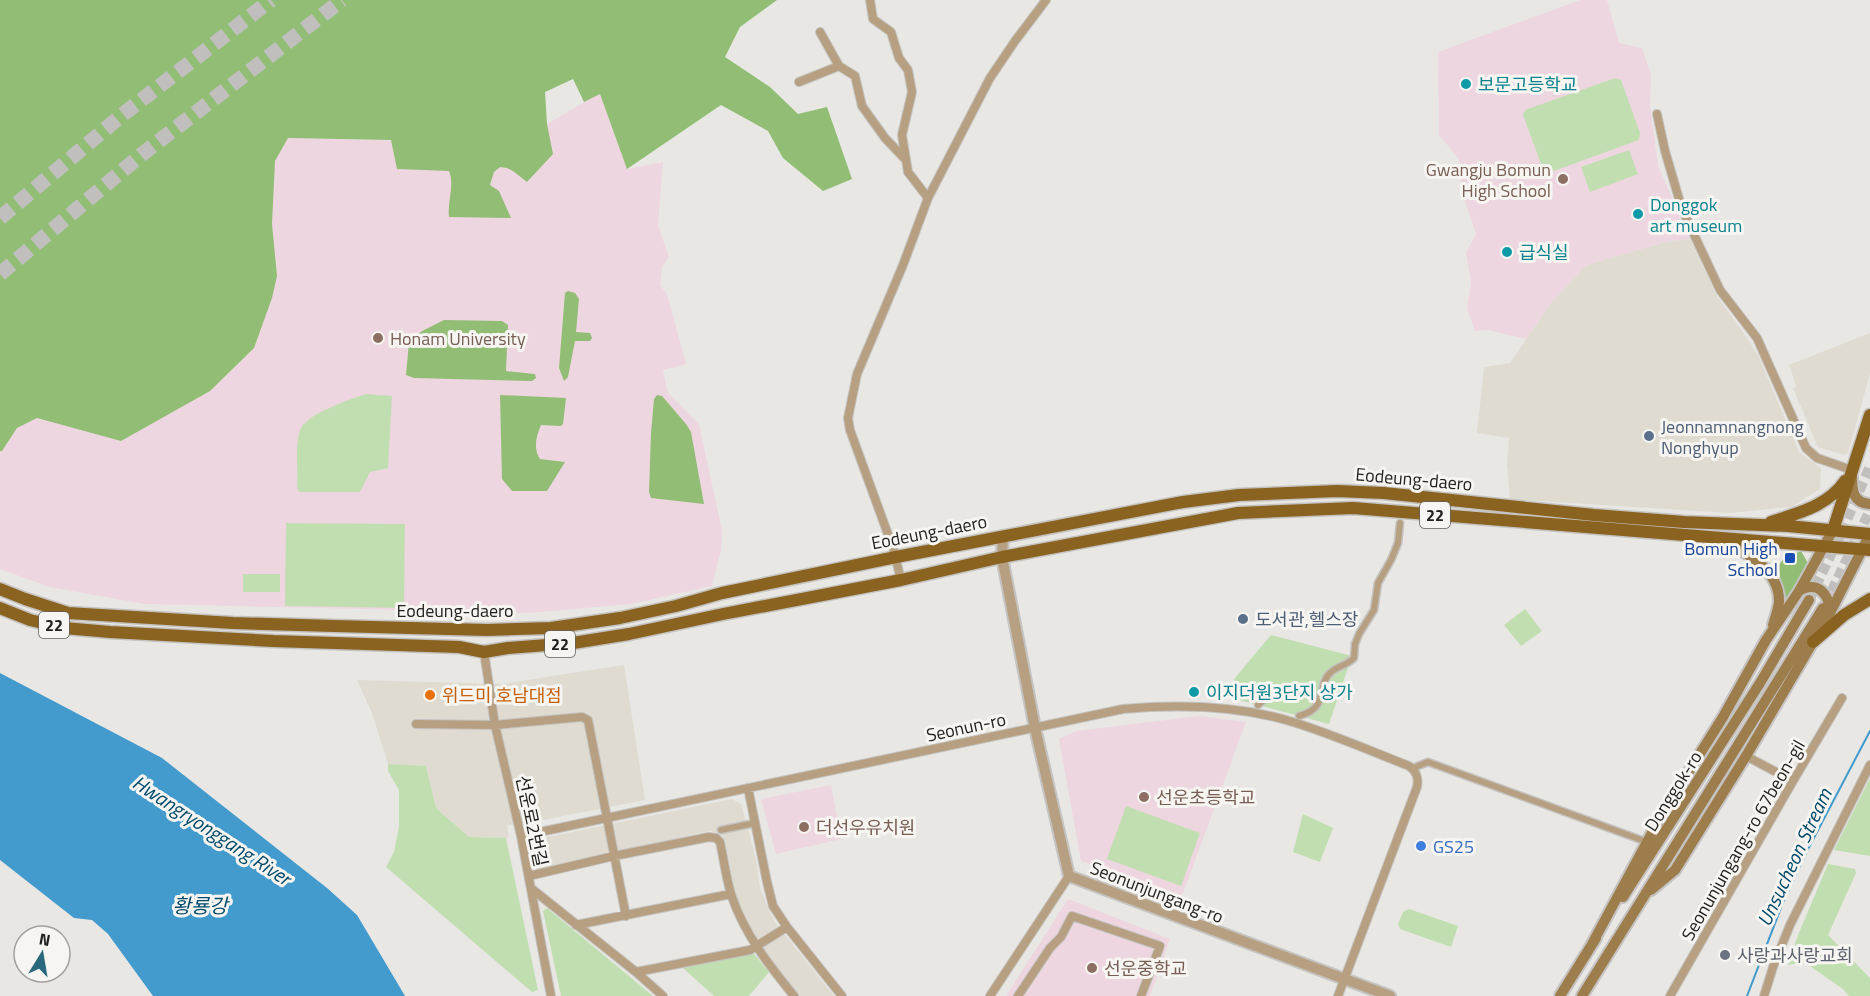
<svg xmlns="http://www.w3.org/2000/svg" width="1870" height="996" viewBox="0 0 1870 996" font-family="'Titillium Web','Noto Sans KR',sans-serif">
<rect width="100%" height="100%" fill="#e8e7e4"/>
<path fill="#dfdbd1" d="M1690 239 1717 296 1743 332 1758 355 1799 452 1821 468 1820 489 1791 507 1729 513 1510 499 1507 464 1509 438 1477 433 1484 367 1510 363 1551 303 1586 265 1669 241Z
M1870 333V374L1848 453 1844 455 1818 447 1793 388 1796 387V385L1789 365Z
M624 665 645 800 527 823 507 825 509 837 506 838 469 837 436 808 426 766 388 764 372 713 357 680 502 684Z
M732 799 741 804 756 859 760 888 774 921 834 996H797L768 958 742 916 734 888 725 840 721 835 712 831 699 833 537 870 532 867 530 852 534 840Z"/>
<path fill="#eed6e1" d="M1580 0H1607L1619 43 1642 48 1651 74 1650 105 1658 166 1671 195 1674 205 1690 239 1669 241 1586 265 1551 303 1526 339 1488 330 1475 331 1467 308 1471 282 1466 252 1476 234 1462 193 1459 159 1439 135 1438 52Z
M600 93 627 169 663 162 658 225 669 257 662 267 660 285 667 294 686 364 663 370 668 393 699 424 722 531 721 550 712 586 631 604 528 613 145 604 49 587 0 569V399L288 138 468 142 547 124Z
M1199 716 1246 722 1182 896 1081 861 1059 739 1076 731Z
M831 785 841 839 776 854 761 799Z
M1068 899 1170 939 1150 996H1006Z"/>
<path fill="#c1deb1" d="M1615 78 1621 80 1640 133 1639 140 1548 173 1544 172 1523 115 1525 110Z
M1629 150 1638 174 1590 192 1581 167Z
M366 394 392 396 388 468 370 472 360 492H299L297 487C298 471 295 444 300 430 307 413 349 400 366 394Z
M286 523 405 524 404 608 285 606Z
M243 574H280V592H243Z
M1525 609 1542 631 1521 646 1504 625Z
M1271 635 1352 656 1329 724 1235 699 1234 679Z
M388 764 426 766 436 808 469 837 506 838 538 990 532 992 386 867 394 852 399 827V790L388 771Z
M1870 778V856L1834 850Z
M1126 806 1200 833 1181 886 1107 859Z
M1303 814 1333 828 1320 862 1293 852Z
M1828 864 1855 869 1856 873 1828 935 1870 978V996H1849L1843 989 1804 962 1788 965 1798 935Z
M547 908 653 996H561L543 911Z
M1409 909 1458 926 1451 947 1400 929 1398 924 1403 912Z
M753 953 769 972 749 996H714L683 968Z"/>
<path fill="#91be74" d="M0 0H777L740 27 725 57 770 87 798 114 827 107 852 179 823 191 783 158 768 131 721 105 627 169 600 94 584 102 573 79 545 92 547 124 553 154 527 182 513 171 507 168 500 167 494 172 490 185 499 191 511 218 449 217C447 201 455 186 449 171L397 169 391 140 288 138 275 161 272 224 277 276 272 298 254 348 210 391 121 441 37 418 17 428 2 451H0Z
M568 291 575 293 579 299 576 332 590 333 592 338 590 341H575L568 377 564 381 559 368 565 293Z
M444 320 502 321 508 325 506 371 535 374 536 378 532 381 414 378 406 375 409 342 422 331Z
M500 395 566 398 563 424 561 426 541 425C536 437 533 448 540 459L565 462 547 491H512L502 479Z
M657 395 662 396 686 424 691 432 704 504 651 498 649 492 651 433 654 399Z
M1801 551 1808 563 1786 607 1778 566 1785 557Z"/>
<path fill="#429acd" d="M0 673 162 758 327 888 357 915 405 996H153L108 934 92 920 74 918 0 860Z"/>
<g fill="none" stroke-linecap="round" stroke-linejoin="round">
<path stroke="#429acd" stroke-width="2" d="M1747 996 1784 900 1806 853 1870 731"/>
<path stroke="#c0bfbd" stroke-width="10" stroke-dasharray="10 5" stroke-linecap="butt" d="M1809 600 1841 534 1870 466
M1825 605 1870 510"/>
<path stroke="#c0bfbd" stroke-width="15" stroke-dasharray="15 8" stroke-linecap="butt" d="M0 218 122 115 271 0
M0 274 141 155 342 0"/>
<defs>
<path id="pedestrian" d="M1258 705 1266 698 1280 693
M1299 716C1330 708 1316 686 1330 673 1337 666 1346 666 1354 658L1355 644 1359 634 1374 610 1378 583 1391 560 1398 543 1400 523
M1413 768 1428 762 1647 842
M721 830 755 823"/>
<path id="minor" d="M870 0 873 19 891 32 899 58 908 70 912 92 902 135 908 172 928 198
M820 32 839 66 855 76 862 106 885 138 905 159
M799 82 839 66
M1657 114 1665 151 1682 209 1720 290 1757 338 1806 448 1817 458 1852 470
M901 580 893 548 850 430 848 418 857 374 903 265 928 198 990 78 1015 41 1046 0
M484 652 495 725 521 836 551 996
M416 724 495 725 582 717 588 720 626 916
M1746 756 1793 781
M748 788 767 882 773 906 787 927 842 996
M521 836 1123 709C1181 704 1240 705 1296 723 1334 735 1371 751 1409 766 1416 771 1419 777 1417 787L1338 996
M529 876 614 856 709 837 716 838 720 842C724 860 726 879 732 897 745 935 769 965 794 996
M532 889 636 972 663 996
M576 925 731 894
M636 972 750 950 787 927
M990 996 1069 876
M1018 996 1050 948 1061 937 1072 916 1160 946 1141 996
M1670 996 1793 781 1842 698
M1764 996 1773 967 1790 925 1870 765"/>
<path id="tertiary" d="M1003 536 1002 557 1035 728 1069 876 1390 996"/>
<path id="secondary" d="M1852 476C1852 491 1853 503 1870 504
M1722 540C1746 552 1780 570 1779 602 1778 610 1775 618 1773 625
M1799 591C1818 580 1829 594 1830 612
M1651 890 1675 870 1746 756 1830 613 1870 534
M1623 897 1760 683 1809 600
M1592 944 1661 816 1723 717 1766 640 1799 591 1833 530
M1560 996 1596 938
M1582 996 1823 608"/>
<path id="primary" d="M1771 522C1798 513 1828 506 1845 481
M1833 530 1870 415
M0 589 25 599 68 613 233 623 334 626 487 630 551 628 620 618 676 606 722 593 896 557 1183 502 1239 495 1337 491 1384 493 1594 515 1684 522 1788 526 1870 534
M0 608 30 620 64 628 110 632 273 641 459 647 484 652 508 648 573 643 629 634 723 614 901 580 1002 557 1238 513 1353 508 1870 550
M1813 642 1844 615 1870 599"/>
</defs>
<use href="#pedestrian" stroke="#c4c3c1" stroke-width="9"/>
<use href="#minor" stroke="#c4c3c1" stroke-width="10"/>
<use href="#tertiary" stroke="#c4c3c1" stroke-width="14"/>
<use href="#secondary" stroke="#c4c3c1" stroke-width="14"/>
<use href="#primary" stroke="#c4c3c1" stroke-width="15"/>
<use href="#pedestrian" stroke="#b7a081" stroke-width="6"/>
<use href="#minor" stroke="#b7a081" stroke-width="8"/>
<use href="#tertiary" stroke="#b7a081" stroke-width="10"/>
<use href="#secondary" stroke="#9e7d4d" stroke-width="10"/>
<use href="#primary" stroke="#8b6321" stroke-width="12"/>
</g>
<g fill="#0f9aa8" stroke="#f6f5f1" stroke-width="2">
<circle cx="1466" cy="84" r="6"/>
<circle cx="1638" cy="214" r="6"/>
<circle cx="1507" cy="252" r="6"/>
<circle cx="1194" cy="692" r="6"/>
</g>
<g fill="#8d6e63" stroke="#f6f5f1" stroke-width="2">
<circle cx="1563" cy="179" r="6"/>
<circle cx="378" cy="338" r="6"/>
<circle cx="1144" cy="797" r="6"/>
<circle cx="804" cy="827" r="6"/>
<circle cx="1092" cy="968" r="6"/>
</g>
<g fill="#5c6f8a" stroke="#f6f5f1" stroke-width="2">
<circle cx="1649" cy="436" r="6"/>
<circle cx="1243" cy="619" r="6"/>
</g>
<rect fill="#1a4fb4" stroke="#f6f5f1" stroke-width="2" x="1784" y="552" width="12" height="12" rx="3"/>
<circle fill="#e8710a" stroke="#f6f5f1" stroke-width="2" cx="430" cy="695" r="6"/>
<circle fill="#3f7fe0" stroke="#f6f5f1" stroke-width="2" cx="1421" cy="846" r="6"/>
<circle fill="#6b7280" stroke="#f6f5f1" stroke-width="2" cx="1725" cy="955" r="6"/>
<g text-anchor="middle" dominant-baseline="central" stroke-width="6" stroke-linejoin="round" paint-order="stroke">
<g fill="#f6f5f1" stroke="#61615e" stroke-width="1.5">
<rect x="1420" y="502" width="30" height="26" rx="4.5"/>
<rect x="39" y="612" width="30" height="26" rx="4.5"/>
<rect x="545" y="631" width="30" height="26" rx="4.5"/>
</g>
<g font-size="16" font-weight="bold" fill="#21211f">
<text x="1435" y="515">22</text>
<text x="54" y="625">22</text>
<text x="560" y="644">22</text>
</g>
<g font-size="18" fill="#0d838f" stroke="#f6f5f1" text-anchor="start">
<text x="1478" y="84">보문고등학교</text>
<text x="1650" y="204">Donggok<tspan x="1650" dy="21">art museum</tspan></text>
<text x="1519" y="252">급식실</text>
<text x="1206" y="692">이지더원3단지 상가</text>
</g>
<g font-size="18" fill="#785e54" stroke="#f6f5f1" text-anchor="start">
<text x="1551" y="169" text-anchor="end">Gwangju Bomun<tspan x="1551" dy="21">High School</tspan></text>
<text x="390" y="338">Honam University</text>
<text x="1156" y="797">선운초등학교</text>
<text x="816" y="827">더선우유치원</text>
<text x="1104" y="968">선운중학교</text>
</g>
<g font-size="18" fill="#4e5e75" stroke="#f6f5f1" text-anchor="start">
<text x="1661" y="426">Jeonnamnangnong<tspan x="1661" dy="21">Nonghyup</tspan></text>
<text x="1255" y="619">도서관,헬스장</text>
</g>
<g font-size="18" fill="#21211f" stroke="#f6f5f1">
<text transform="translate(1414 479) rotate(5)">Eodeung-daero</text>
<text transform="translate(929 532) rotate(-11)">Eodeung-daero</text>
<text x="455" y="610">Eodeung-daero</text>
<text transform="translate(966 727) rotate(-12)">Seonun-ro</text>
<text transform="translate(1673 791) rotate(-58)">Donggok-ro</text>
<text transform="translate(532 821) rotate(78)">선운로2번길</text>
<text transform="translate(1743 840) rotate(-60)">Seonunjungang-ro 67beon-gil</text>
<text transform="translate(1157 892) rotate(21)">Seonunjungang-ro</text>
</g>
<g font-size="18" fill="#164399" stroke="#f6f5f1" text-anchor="end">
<text x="1778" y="548">Bomun High<tspan x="1778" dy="21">School</tspan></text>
</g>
<g font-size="18" fill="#c56008" stroke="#f6f5f1" text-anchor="start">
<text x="442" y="695">위드미 호남대점</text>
</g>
<g font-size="18" fill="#366cbe" stroke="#f6f5f1" text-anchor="start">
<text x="1433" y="846">GS25</text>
</g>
<g font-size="18" fill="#5b616d" stroke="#f6f5f1" text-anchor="start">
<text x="1737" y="955">사랑과사랑교회</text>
</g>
<g font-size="20" font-style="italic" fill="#00496b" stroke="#f6f5f1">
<text transform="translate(212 830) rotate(33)">Hwangryonggang River</text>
<text transform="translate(1794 857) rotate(-65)">Unsucheon Stream</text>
<text x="200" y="905">황룡강</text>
</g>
</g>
<g transform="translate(42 954) rotate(11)"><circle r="28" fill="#f6f5f1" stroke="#a1a09d" stroke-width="1.5"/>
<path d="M0-4.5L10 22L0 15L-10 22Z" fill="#29687d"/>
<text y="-9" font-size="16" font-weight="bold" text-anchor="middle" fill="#21211f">N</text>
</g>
</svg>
